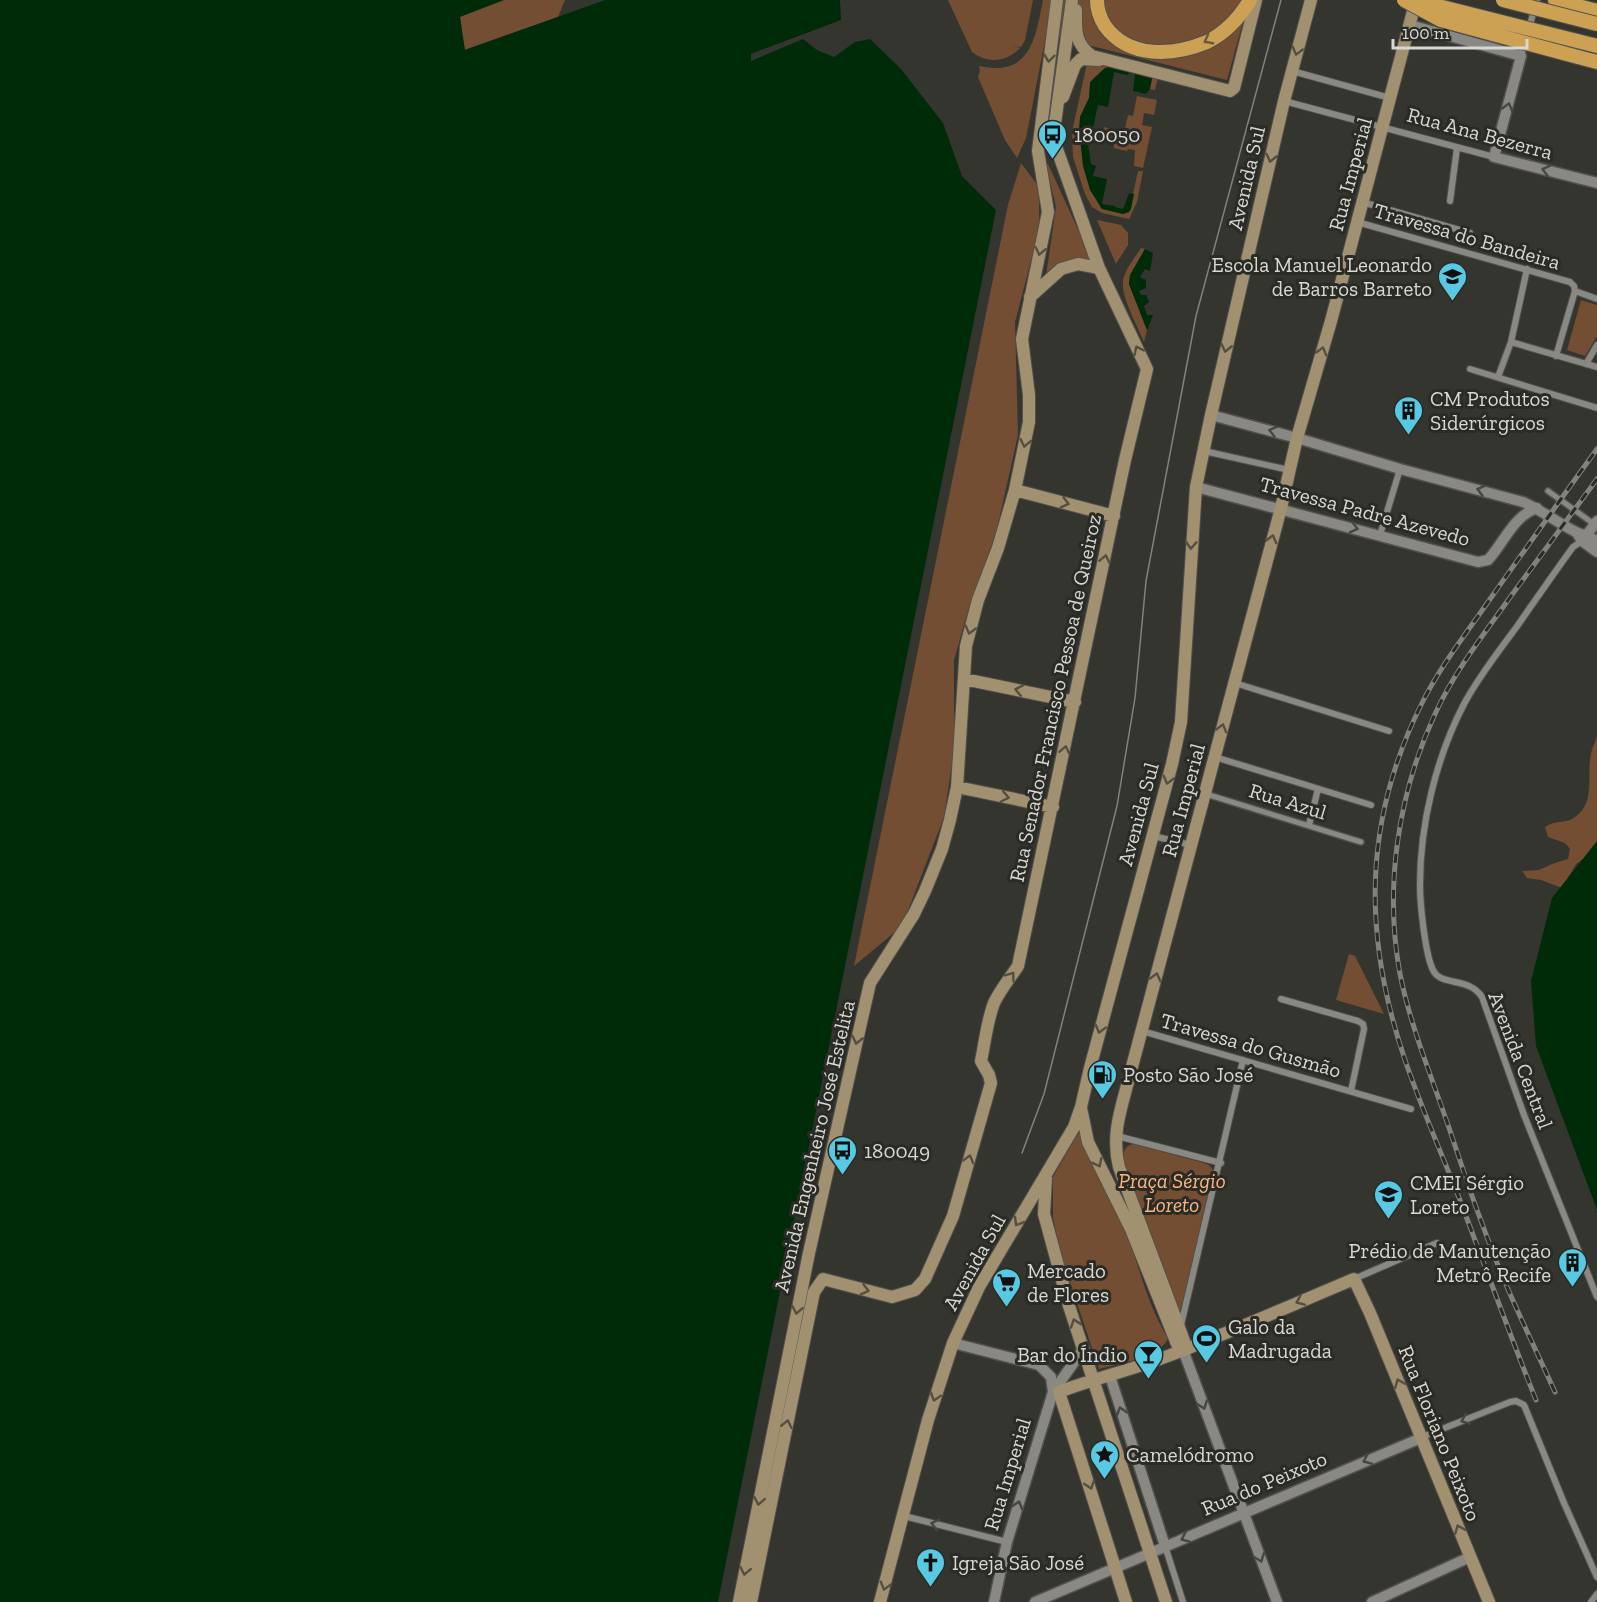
<svg xmlns="http://www.w3.org/2000/svg" width="1597" height="1602" viewBox="0 0 1597 1602" font-family="'Zilla Slab',serif">
<rect width="100%" height="100%" fill="#353530"/>
<path fill="#744e32" d="M461 0H565L558 17 464 50 460 17Z
M948 0H1033L1025 40 1021 47 1013 46 1020 48C1006 62 988 64 972 52Z
M1043 0H1053L1026 138 1017 158 1005 140 978 77 980 71 979 66C1030 77 1035 40 1043 0Z
M1064 0H1249L1227 80 1056 37Z
M1089 54 1159 72 1155 90 1150 89 1153 73 1105 68 1093 79 1089 98 1080 117 1093 193 1101 208 1123 214 1129 212 1134 194H1133L1138 171H1143L1137 202 1129 219 1102 213 1092 207 1085 194 1073 157 1072 132Z
M1137 96 1157 100 1154 115 1144 113 1142 125 1152 127 1143 168 1134 166 1135 150 1128 149 1127 151 1114 148V144L1106 141 1102 136 1104 127 1124 133 1128 115 1133 116Z
M1021 163 1039 187V230L1015 322 1018 435 996 533 968 611 954 660V750L944 817 902 926 854 966 1008 205Z
M1046 164H1048L1092 260C1070 257 1062 263 1046 276L1056 207Z
M1097 220 1121 225 1128 233V245L1116 264Z
M1141 248 1145 249 1130 275 1129 284 1147 330 1144 342C1138 327 1121 297 1123 282 1124 270 1135 258 1141 248Z
M1581 300 1597 305V336L1585 356 1567 350Z
M1597 736V849L1576 864 1562 888 1541 880 1527 878 1522 871 1539 870 1552 864 1568 859 1570 849 1565 843 1548 837 1545 827C1556 820 1564 823 1572 819 1597 805 1586 777 1591 754 1592 748 1595 742 1597 736Z
M1349 954 1355 956 1384 1014 1336 1000Z
M1078 1133 1080 1134C1087 1164 1109 1189 1121 1217 1137 1256 1145 1302 1168 1338 1162 1357 1118 1364 1099 1369L1059 1249 1053 1217V1177Z
M1133 1144 1204 1163 1209 1165 1213 1170 1183 1309 1179 1312 1123 1162C1124 1153 1123 1146 1133 1144Z"/>
<path fill="#002b09" d="M0 0H504L460 17 465 50 605 0H840L841 20 751 54V61L803 39 817 50 834 57 855 42 870 39 901 69 943 123 962 176 996 210 718 1602H0Z
M1111 66 1153 73 1150 89 1146 94 1133 91 1135 74 1129 73 1128 75 1114 72 1108 107 1098 105 1092 132 1086 131 1091 164 1096 166 1093 176 1107 179 1102 204 1115 206V207L1123 209 1129 193 1134 194 1131 209 1129 212 1123 214 1102 209 1090 190 1083 166 1079 129 1080 117 1089 98 1090 82 1105 68Z
M1145 249 1153 253 1150 271 1145 269 1140 277 1146 280V288L1139 291 1141 295H1146L1149 302 1144 306 1147 315H1153L1147 330 1129 284 1130 275Z
M1597 841V1210L1536 1046 1531 981 1552 898Z"/>
<g fill="none" stroke-linecap="round" stroke-linejoin="round">
<defs>
<path id="pedestrian" d="M1548 491 1594 524
M1206 794 1361 842"/>
<path id="minor" d="M1521 56 1537 0
M1292 71 1390 98
M1284 101 1494 157
M1450 201 1457 148
M1362 202 1470 233
M1357 222 1570 282 1574 286 1575 291
M1575 291 1597 299
M1511 342 1597 367
M1556 356 1575 291
M1586 364 1597 345
M1470 369 1597 408
M1498 377 1511 342 1527 269
M1204 451 1289 470
M1380 535 1400 469
M1582 541 1573 547C1554 573 1536 599 1518 625 1499 651 1479 676 1464 704 1436 758 1420 824 1420 885 1420 903 1425 954 1433 970 1441 987 1468 976 1482 997L1524 1115 1597 1297
M1235 683 1389 731
M1215 757 1371 805
M1309 825 1318 789
M1153 836 1191 845
M1281 999 1358 1021 1363 1024 1364 1029 1351 1091
M1142 1031 1411 1109
M1117 1136 1221 1163
M1354 1279 1437 1243
M1181 1325 1243 1060
M1422 1437 1510 1402 1516 1401 1524 1405 1564 1503 1597 1577
M904 1516 1007 1542
M1165 1546 1183 1602
M1591 1602 1597 1594"/>
<path id="tertiary" d="M1410 25 1521 56 1494 157 1597 183
M1211 415 1297 438 1400 469 1523 502C1541 510 1557 522 1574 531 1582 535 1590 537 1597 541
M1196 487 1478 562 1488 560C1504 543 1513 516 1537 508
M1577 533 1582 541 1597 552
M1583 540 1597 521
M953 1343 1039 1365 1051 1377 1053 1392
M1183 1350 1277 1602
M1110 1376 1165 1546
M994 1602 1007 1542 1053 1392 1084 1348
M1035 1602 1421 1438
M1372 1602 1470 1557"/>
<path id="secondary" d="M1076 10C1076 30 1074 43 1092 56L1230 91 1234 88 1256 0
M1063 97 1075 65 1081 59 1099 60
M1030 297 1061 269 1078 264 1099 268
M1015 490 1114 516
M964 679 1075 702
M957 787 1053 807
M1081 1108 1088 1142 1131 1229 1177 1344 1181 1348
M1046 1178 1044 1214 1069 1306 1166 1602
M1183 1350 1184 1341 1180 1330 1119 1167C1111 1135 1121 1109 1129 1078L1281 508 1297 438 1331 321 1416 0
M739 1602 809 1253 870 983 914 914 925 891 942 849 950 820 957 787 966 646 978 600 998 548 1015 490 1029 422V395L1022 339 1048 212 1038 151 1057 0
M751 1602 814 1292 823 1279 892 1297 915 1290 925 1279 953 1216 991 1083 989 1075 981 1061C985 1042 987 1021 994 1003 1000 990 1010 978 1018 966L1125 460 1147 369 1099 268 1053 138 1072 0
M880 1602 928 1420 953 1343 979 1287 1074 1127 1081 1107 1090 1068 1172 764 1181 722 1196 487 1211 415 1284 101 1311 0
M1126 1602 1059 1392C1095 1378 1132 1370 1168 1356 1231 1332 1292 1305 1354 1279L1370 1313 1489 1602"/>
<path id="trunk" d="M1097 0C1097 9 1100 18 1105 26 1129 59 1173 56 1207 42 1225 33 1240 17 1250 0
M1555 0 1597 11
M1578 57 1597 62"/>
</defs>
<use href="#pedestrian" stroke="#51504d" stroke-width="8"/>
<use href="#minor" stroke="#51504d" stroke-width="8"/>
<use href="#tertiary" stroke="#51504d" stroke-width="13"/>
<use href="#secondary" stroke="#51504d" stroke-width="14"/>
<use href="#trunk" stroke="#51504d" stroke-width="16"/>
<use href="#pedestrian" stroke="#898883" stroke-width="5"/>
<use href="#minor" stroke="#898883" stroke-width="6"/>
<use href="#tertiary" stroke="#898883" stroke-width="10"/>
<use href="#secondary" stroke="#a29171" stroke-width="12"/>
<use href="#trunk" stroke="#cca154" stroke-width="14"/>
<path stroke="#81817d" stroke-width="1.5" d="M1022 1153 1044 1094 1117 806 1135 698 1146 581 1196 316 1281 0"/>
<defs>
<path id="rail" d="M1555 1392C1530 1337 1503 1283 1483 1226 1470 1192 1459 1157 1447 1122 1430 1073 1410 1024 1400 974 1384 887 1398 794 1435 714 1454 672 1484 634 1511 596 1540 557 1568 518 1597 479
M1536 1400C1508 1330 1483 1260 1456 1190 1439 1148 1421 1106 1406 1063 1363 938 1362 823 1422 703 1440 667 1465 635 1488 602 1524 551 1560 500 1597 449"/>
</defs>
<use href="#rail" stroke="#81817d" stroke-width="5"/>
<use href="#rail" stroke="#2b2b26" stroke-width="3" stroke-dasharray="9" stroke-linecap="butt"/>
<defs>
<path id="trunk-bridge" d="M1404 0 1441 20 1578 57
M1414 0 1597 46
M1503 0 1597 24"/>
</defs>
<use href="#trunk-bridge" stroke="#51504d" stroke-width="16" stroke-linecap="butt"/>
<use href="#trunk-bridge" stroke="#cca154" stroke-width="14"/>
</g>
<defs><path id="oneway-chevron" d="M-2-3.5L2.5 0L-2 3.5" fill="none" stroke-width="1.6" stroke-linecap="round" stroke-linejoin="round" transform="scale(1.5)"/></defs>
<use stroke="#6b5a38" href="#oneway-chevron" transform="translate(1208 40) rotate(152)"/>
<g stroke="#554f40">
<use href="#oneway-chevron" transform="translate(1297 51) rotate(105)"/>
<use href="#oneway-chevron" transform="translate(1049 58) rotate(97)"/>
<use href="#oneway-chevron" transform="translate(1271 158) rotate(103)"/>
<use href="#oneway-chevron" transform="translate(1040 251) rotate(102)"/>
<use href="#oneway-chevron" transform="translate(1226 348) rotate(103)"/>
<use href="#oneway-chevron" transform="translate(1138 350) rotate(-115)"/>
<use href="#oneway-chevron" transform="translate(1322 351) rotate(-74)"/>
<use href="#oneway-chevron" transform="translate(1025 443) rotate(101)"/>
<use href="#oneway-chevron" transform="translate(1065 503) rotate(15)"/>
<use href="#oneway-chevron" transform="translate(1272 539) rotate(-75)"/>
<use href="#oneway-chevron" transform="translate(1191 545) rotate(93)"/>
<use href="#oneway-chevron" transform="translate(1105 559) rotate(-78)"/>
<use href="#oneway-chevron" transform="translate(970 630) rotate(105)"/>
<use href="#oneway-chevron" transform="translate(1019 690) rotate(-168)"/>
<use href="#oneway-chevron" transform="translate(1222 728) rotate(-75)"/>
<use href="#oneway-chevron" transform="translate(1065 750) rotate(-78)"/>
<use href="#oneway-chevron" transform="translate(1168 780) rotate(105)"/>
<use href="#oneway-chevron" transform="translate(1005 797) rotate(12)"/>
<use href="#oneway-chevron" transform="translate(1011 976) rotate(-54)"/>
<use href="#oneway-chevron" transform="translate(1156 977) rotate(-75)"/>
<use href="#oneway-chevron" transform="translate(1100 1029) rotate(105)"/>
<use href="#oneway-chevron" transform="translate(857 1040) rotate(103)"/>
<use href="#oneway-chevron" transform="translate(969 1159) rotate(-74)"/>
<use href="#oneway-chevron" transform="translate(1098 1163) rotate(63)"/>
<use href="#oneway-chevron" transform="translate(1018 1222) rotate(120)"/>
<use href="#oneway-chevron" transform="translate(865 1290) rotate(14)"/>
<use href="#oneway-chevron" transform="translate(1300 1301) rotate(157)"/>
<use href="#oneway-chevron" transform="translate(797 1310) rotate(101)"/>
<use href="#oneway-chevron" transform="translate(1075 1323) rotate(-109)"/>
<use href="#oneway-chevron" transform="translate(1399 1383) rotate(-112)"/>
<use href="#oneway-chevron" transform="translate(935 1397) rotate(108)"/>
<use href="#oneway-chevron" transform="translate(787 1424) rotate(-78)"/>
<use href="#oneway-chevron" transform="translate(1090 1485) rotate(72)"/>
<use href="#oneway-chevron" transform="translate(759 1501) rotate(101)"/>
<use href="#oneway-chevron" transform="translate(1459 1529) rotate(-112)"/>
<use href="#oneway-chevron" transform="translate(745 1571) rotate(101)"/>
<use href="#oneway-chevron" transform="translate(885 1586) rotate(106)"/>
</g>
<g stroke="#474742">
<use href="#oneway-chevron" transform="translate(1508 107) rotate(-75)"/>
<use href="#oneway-chevron" transform="translate(1546 170) rotate(-166)"/>
<use href="#oneway-chevron" transform="translate(1273 431) rotate(-165)"/>
<use href="#oneway-chevron" transform="translate(1481 490) rotate(-165)"/>
<use href="#oneway-chevron" transform="translate(1354 528) rotate(15)"/>
<use href="#oneway-chevron" transform="translate(1203 1405) rotate(70)"/>
<use href="#oneway-chevron" transform="translate(1121 1411) rotate(-108)"/>
<use href="#oneway-chevron" transform="translate(1465 1420) rotate(158)"/>
<use href="#oneway-chevron" transform="translate(1367 1460) rotate(157)"/>
<use href="#oneway-chevron" transform="translate(1018 1505) rotate(-73)"/>
<use href="#oneway-chevron" transform="translate(935 1524) rotate(-166)"/>
<use href="#oneway-chevron" transform="translate(1185 1538) rotate(157)"/>
<use href="#oneway-chevron" transform="translate(1260 1558) rotate(69)"/>
</g>
<defs>
<symbol id="bus-pin" viewBox="-11 -11 22 30"><path d="M0 17L-7.5 6A9.5 9.5 0 1 1 7.5 6Z" fill="#57c9e2" stroke="#2b2b26"/><path d="M-5-6H5V4H4V6H2V4H-2V6H-4V4H-5ZM-3.5-4V0h7V-4ZM-3.5 1.2v1.5H-2V1.2ZM2 1.2v1.5H3.5V1.2Z" fill="#111"/></symbol>
<symbol id="school-pin" viewBox="-11 -11 22 30"><path d="M0 17L-7.5 6A9.5 9.5 0 1 1 7.5 6Z" fill="#57c9e2" stroke="#2b2b26"/><path d="M0-5L7-2L0 1L-7-2ZM-4 1L0 2.5L4 1V4Q0 6-4 4Z" fill="#111"/></symbol>
<symbol id="building-pin" viewBox="-11 -11 22 30"><path d="M0 17L-7.5 6A9.5 9.5 0 1 1 7.5 6Z" fill="#57c9e2" stroke="#2b2b26"/><path d="M-4-6H4V6H1V3H-1V6H-4ZM-2.5-4.3h1.7v1.8h-1.7ZM.8-4.3h1.7v1.8H.8ZM-2.5-1h1.7V.8h-1.7ZM.8-1h1.7V.8H.8Z" fill="#111"/></symbol>
<symbol id="fuel-pin" viewBox="-11 -11 22 30"><path d="M0 17L-7.5 6A9.5 9.5 0 1 1 7.5 6Z" fill="#57c9e2" stroke="#2b2b26"/><path d="M-5.5-6h7V0h2V4h1.3V-2.5L3-4.5l.8-.8L6-3V5H2.5V1h-1V6h-7ZM-4.2-4.7v3.2H.2V-4.7Z" fill="#111"/></symbol>
<symbol id="supermarket-pin" viewBox="-11 -11 22 30"><path d="M0 17L-7.5 6A9.5 9.5 0 1 1 7.5 6Z" fill="#57c9e2" stroke="#2b2b26"/><path d="M-6-5.5h2.5l.6 2H6L4.5 2H-2.5L-4.4-4H-6ZM-1.5 3.2a1.3 1.3 0 1 0 .1 0ZM3 3.2a1.3 1.3 0 1 0 .1 0Z" fill="#111"/></symbol>
<symbol id="stadium-pin" viewBox="-11 -11 22 30"><path d="M0 17L-7.5 6A9.5 9.5 0 1 1 7.5 6Z" fill="#57c9e2" stroke="#2b2b26"/><path d="M0-5a6.5 5 0 1 0 0 10a6.5 5 0 1 0 0-10ZM-3.5-1.8h7v3.6h-7Z" fill="#111"/></symbol>
<symbol id="bar-pin" viewBox="-11 -11 22 30"><path d="M0 17L-7.5 6A9.5 9.5 0 1 1 7.5 6Z" fill="#57c9e2" stroke="#2b2b26"/><path d="M-6-5H6L.8 .8V4.5H3.5V6h-7V4.5H-.8V.8Z" fill="#111"/></symbol>
<symbol id="sight-pin" viewBox="-11 -11 22 30"><path d="M0 17L-7.5 6A9.5 9.5 0 1 1 7.5 6Z" fill="#57c9e2" stroke="#2b2b26"/><path d="M0-6L1.8-2.2L6-1.7L2.9 1.2L3.7 5.4L0 3.3L-3.7 5.4L-2.9 1.2L-6-1.7L-1.8-2.2Z" fill="#111"/></symbol>
<symbol id="church-pin" viewBox="-11 -11 22 30"><path d="M0 17L-7.5 6A9.5 9.5 0 1 1 7.5 6Z" fill="#57c9e2" stroke="#2b2b26"/><path d="M-1.2-6h2.4v3.5h3.3v2.4h-3.3V6h-2.4V-.1h-3.3v-2.4h3.3Z" fill="#111"/></symbol>
</defs>
<g fill-rule="evenodd">
<use href="#bus-pin" x="1036" y="118" width="33" height="45"/>
<use href="#school-pin" x="1436" y="260" width="33" height="45"/>
<use href="#building-pin" x="1392" y="394" width="33" height="45"/>
<use href="#fuel-pin" x="1086" y="1058" width="33" height="45"/>
<use href="#bus-pin" x="826" y="1134" width="33" height="45"/>
<use href="#school-pin" x="1372" y="1178" width="33" height="45"/>
<use href="#building-pin" x="1556" y="1246" width="33" height="45"/>
<use href="#supermarket-pin" x="990" y="1266" width="33" height="45"/>
<use href="#stadium-pin" x="1190" y="1322" width="33" height="45"/>
<use href="#bar-pin" x="1132" y="1338" width="33" height="45"/>
<use href="#sight-pin" x="1088" y="1438" width="33" height="45"/>
<use href="#church-pin" x="914" y="1546" width="33" height="45"/>
</g>
<g text-anchor="middle" dominant-baseline="central" stroke-width="6" stroke-linejoin="round" paint-order="stroke">
<g font-size="21" fill="#d7d7d4" stroke="#2b2b26">
<text transform="translate(1480 133) rotate(15)">Rua Ana Bezerra</text>
<text transform="translate(1350 174) rotate(-75)">Rua Imperial</text>
<text transform="translate(1246 178) rotate(-77)">Avenida Sul</text>
<text transform="translate(1467 236) rotate(16)">Travessa do Bandeira</text>
<text transform="translate(1365 511) rotate(15)">Travessa Padre Azevedo</text>
<text transform="translate(1055 698) rotate(-78)">Rua Senador Francisco Pessoa de Queiroz</text>
<text transform="translate(1183 800) rotate(-75)">Rua Imperial</text>
<text transform="translate(1288 801) rotate(17)">Rua Azul</text>
<text transform="translate(1138 814) rotate(-75)">Avenida Sul</text>
<text transform="translate(1251 1045) rotate(16)">Travessa do Gusmão</text>
<text transform="translate(1521 1060) rotate(69)">Avenida Central</text>
<text transform="translate(814 1146) rotate(-77)">Avenida Engenheiro José Estelita</text>
<text transform="translate(974 1262) rotate(-61)">Avenida Sul</text>
<text transform="translate(1440 1433) rotate(68)">Rua Floriano Peixoto</text>
<text transform="translate(1007 1474) rotate(-73)">Rua Imperial</text>
<text transform="translate(1264 1483) rotate(-23)">Rua do Peixoto</text>
</g>
<g font-size="21" fill="#d7d7d4" stroke="#2b2b26" text-anchor="start">
<text x="1074" y="134">180050</text>
<text x="1432" y="264" text-anchor="end">Escola Manuel Leonardo<tspan x="1432" dy="24">de Barros Barreto</tspan></text>
<text x="1430" y="398">CM Produtos<tspan x="1430" dy="24">Siderúrgicos</tspan></text>
<text x="1123" y="1074">Posto São José</text>
<text x="864" y="1150">180049</text>
<text x="1410" y="1182">CMEI Sérgio<tspan x="1410" dy="24">Loreto</tspan></text>
<text x="1551" y="1250" text-anchor="end">Prédio de Manutenção<tspan x="1551" dy="24">Metrô Recife</tspan></text>
<text x="1027" y="1270">Mercado<tspan x="1027" dy="24">de Flores</tspan></text>
<text x="1228" y="1326">Galo da<tspan x="1228" dy="24">Madrugada</tspan></text>
<text x="1127" y="1354" text-anchor="end">Bar do Índio</text>
<text x="1126" y="1454">Camelódromo</text>
<text x="952" y="1562">Igreja São José</text>
</g>
<g font-size="21" font-style="italic" fill="#fcb583" stroke="#2b2b26">
<text x="1172" y="1180">Praça Sérgio<tspan x="1172" dy="24">Loreto</tspan></text>
</g>
</g>
<path d="M1393 39v9h134v-9" fill="none" stroke="#d7d7d4" stroke-width="3"/>
<text x="1402" y="39" font-size="18" fill="#d7d7d4" stroke="#2b2b26" stroke-width="4.5" paint-order="stroke">100 m</text>
</svg>
